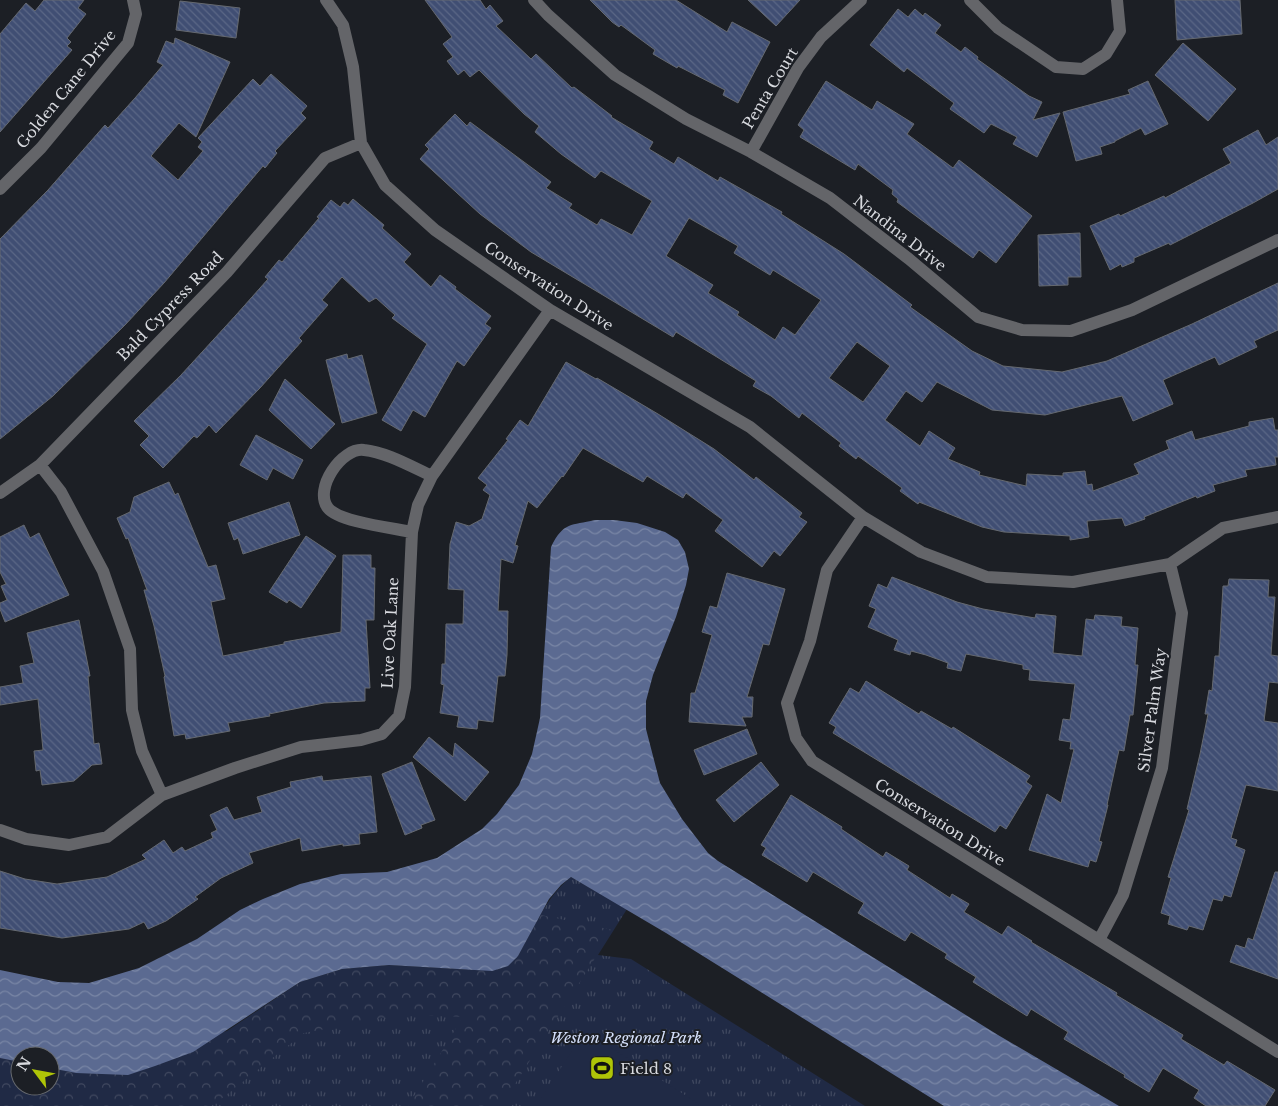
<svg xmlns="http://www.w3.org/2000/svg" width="1278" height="1106" viewBox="0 0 1278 1106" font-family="'Libre Baskerville',serif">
<defs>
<pattern id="grass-tufts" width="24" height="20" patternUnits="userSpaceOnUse" patternTransform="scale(1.25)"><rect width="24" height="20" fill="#202a45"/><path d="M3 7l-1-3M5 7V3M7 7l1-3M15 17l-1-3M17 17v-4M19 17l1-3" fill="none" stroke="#40485f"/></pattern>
<pattern id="forest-crowns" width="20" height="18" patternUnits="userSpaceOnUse" patternTransform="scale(1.25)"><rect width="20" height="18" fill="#202a45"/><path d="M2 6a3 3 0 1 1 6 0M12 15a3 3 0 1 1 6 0" fill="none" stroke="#40485f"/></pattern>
<pattern id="water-waves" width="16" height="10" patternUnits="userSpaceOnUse" patternTransform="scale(1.25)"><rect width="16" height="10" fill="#5b6a91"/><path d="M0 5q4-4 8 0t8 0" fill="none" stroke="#7986a5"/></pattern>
<pattern id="building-back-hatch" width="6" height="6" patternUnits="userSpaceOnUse" patternTransform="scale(1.25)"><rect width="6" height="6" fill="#404e73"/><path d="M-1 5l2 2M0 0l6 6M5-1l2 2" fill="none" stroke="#5b6786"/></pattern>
</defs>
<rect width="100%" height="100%" fill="#1c1f25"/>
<path fill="url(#grass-tufts)" d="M571 877 627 909 598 955 631 959 865 1106H0V1058L20 1062V1086H50V1068L76 1073 518 956C534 928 546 897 571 877Z"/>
<path fill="url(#forest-crowns)" d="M541 915 613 930 501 1106H408L463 1017 404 1014 304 1033 216 1103 205 1106H0V1058L20 1062V1086H50V1068L76 1073 227 1031 300 982 342 969 389 965 493 971 508 966 518 956Z"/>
<path fill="#202a45" d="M585 1031 702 1106H536Z"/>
<path fill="url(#water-waves)" d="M595 520H614L637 523 665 532 678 540 685 552 689 569 686 585 676 617 653 675 646 701V729L660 783 682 819 708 853 718 861 998 1035 1119 1106H944L666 933 571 877 561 885 549 899 518 956 508 966 492 971 389 965 342 969 300 982 193 1052 155 1066 128 1075 76 1073 50 1068V1056H20V1062L0 1058V970L58 982 89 983 139 968 197 939 240 910 263 899 300 884 341 874 387 872 437 858 482 829 497 814 519 785 532 754 540 718 551 547C564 521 571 526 595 520Z"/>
<path fill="url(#building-back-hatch)" stroke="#656970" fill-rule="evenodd" d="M44 0H84L78 8 86 14 67 38 71 42 67 46 72 50 0 132V34L26 3 35 11Z
M425 0H480L486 9 490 5 503 21 496 26 531 59 536 54 572 88 574 87 612 116 611 117 653 142 649 149 674 164 678 157 718 181 720 177 782 212 781 214 844 254 912 305 910 307 972 351 1003 366 1062 372 1107 361 1192 324 1278 283V330L1254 341 1257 347 1219 365 1215 357 1163 380 1173 404 1133 421 1122 396 1045 415 992 410 937 382 922 402 906 391 885 420 920 446 929 431 955 448 948 459 980 472 979 475 1026 486 1027 474 1063 476V473L1085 471 1087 485 1092 484 1093 491 1139 474 1134 464 1169 449 1166 441 1192 431 1195 440 1249 426V422L1273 418 1275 430H1278V457H1275L1276 465 1245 470 1247 476 1213 485 1215 491 1197 498 1196 496 1144 517 1145 519 1125 526 1122 518 1087 521 1089 537 1070 540V536L1004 532 982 527 919 502 918 504 900 491 902 488 858 456 856 459 839 446 841 443 802 413 799 418 771 396 753 386 756 381 676 332 673 337 531 252 480 214 420 159 429 149 425 145 455 114 467 126 470 122 551 182 546 188 572 204 569 208 597 225 601 219 632 235 652 201 601 171 595 178 561 154 535 132 539 126 524 114 479 70 470 77 464 70 458 75 447 61 453 57 443 44 452 37ZM689 218 738 246 734 253 770 275 773 270 821 300 795 335 783 327 775 340 737 315 739 312 708 293 713 285 666 256ZM857 342 890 366 863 402 829 378Z
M590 0H676L727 32 732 22 770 42 738 103 723 95 725 90 678 66 677 68 653 54 655 50 621 25 619 27 612 22Z
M748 0H800L776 26Z
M1175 0H1240L1242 34 1177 40Z
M180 1 240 8 236 38 176 30Z
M898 9 908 17 915 9 923 16 925 13 941 25 935 33 961 52 965 47 978 57 977 59 1029 96 1042 102 1033 120 1060 113 1037 157 1013 144 1017 137 991 124 984 133 950 109 954 103 907 68 904 72 870 45Z
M175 38 230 62 196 137 179 123 151 156 178 180 203 151 198 147 202 142 198 138 253 79 260 86 271 74 307 106 301 113 306 118 275 151 277 153 265 168 263 166 164 283 125 325 53 396 0 439V239L48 190 105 125 108 128 135 98 163 65 157 62 166 41 174 44Z
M1183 43 1236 89 1208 121 1155 75Z
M826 81 872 110 877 101 914 124 907 134 953 168 959 160 1032 216 996 263 979 250 973 258 897 202 898 199 892 194 893 190 858 164 855 170 800 137 804 130 798 125Z
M1148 81 1168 124 1145 135 1141 128 1115 141V142L1100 147 1102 154 1076 161 1063 112 1130 94 1128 90Z
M1258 130 1266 145 1278 137V189L1253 203 1170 245 1169 243 1134 258V262L1122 267 1121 264 1110 270 1090 226 1119 214 1120 216 1164 196 1165 198 1231 163 1223 149Z
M353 199 384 225 382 228 411 254 404 262 431 287 440 275 456 287 455 289 491 316 485 324 491 328 464 366 457 361 425 417 413 410 401 431 382 420 427 344 392 318 395 315 376 298 369 302 342 277 322 300 328 305 299 338 302 341 260 388 216 433 209 425 197 438 194 436 163 468 140 445 149 436 134 421 181 375 236 315 268 279 265 277 279 260 282 262 319 218 317 217 331 200 340 207 344 202 348 205Z
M1080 233 1081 277H1068V285L1039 286 1038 235Z
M347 354 348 359 362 355 377 413 342 423 326 360Z
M566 362 596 379 597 378 658 414 714 449 754 480 756 477 802 513 799 517 807 522 780 556 774 551 762 567 715 531 723 520 686 493 683 498 647 476 643 482 583 448 563 477 562 476 537 508 528 501 515 545 518 546 513 563 501 559 498 611H508L507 655 505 676H498L493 722 478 720 477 729 457 727 459 716 440 713 444 685 441 684 442 664H445L446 624H463L464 590 448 589 450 544 456 522 469 526 482 519 490 495 483 490 487 485 478 478 508 440 506 439 520 420 528 426Z
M285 379 335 424 311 449 269 410Z
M256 435 303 460 293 479 273 468 267 480 240 465Z
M169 482 175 495 178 493 208 567 216 565 225 599 211 602 223 656 284 644V642L341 632 343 555H371V568H375L374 620H366L370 688H365V701L324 703 269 714 270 716 228 723 230 731 186 739 185 734 174 736 164 677 165 676 154 626 144 590H147L128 538 126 539 117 518 130 512 134 497Z
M289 502 300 535 243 554 238 538 234 540 228 523Z
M24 525 30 538 39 533 69 595 5 622 0 609V603L7 600 1 586 6 584 0 572V537Z
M306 536 336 556 301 608 289 600 287 603 269 592Z
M727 573 785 589 769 645 763 644 747 697H753L752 717H742L746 726 689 722 691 693H695L712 635 702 632 710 606 717 608Z
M892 577 957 602 983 609 1035 618 1036 614 1056 616 1053 653 1082 656 1086 619 1094 620 1095 615 1122 617 1121 626 1138 628 1135 665H1138L1133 715H1130L1124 751 1119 750 1107 805H1108L1099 841 1102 842 1096 862 1090 860 1088 867 1029 850 1047 794 1061 803 1074 749H1070L1071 742 1059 740 1063 719 1070 720 1075 684 1029 680 1030 670 1023 669V665L966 654 961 671 947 668 948 663 926 655 911 651 910 655 894 650 898 640 868 627 876 609 869 606 878 584 887 588Z
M1229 579 1269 580 1268 597H1275L1271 655 1278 656V683L1269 682 1264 721 1278 723V791L1246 785 1231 838 1237 840 1235 846 1245 850 1231 897 1224 895 1222 901 1213 899 1203 930 1189 926 1187 930 1168 924 1170 916 1161 913 1171 878 1168 877 1189 810 1187 809 1200 754 1208 714H1205L1209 690 1212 691 1215 656H1219L1223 586H1228Z
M79 620 90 676H88L94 744 99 743 102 764 92 765 74 781 42 785 40 770 36 771 34 751 43 750 38 699 0 705V687L23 683 20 666 34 663 27 633Z
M866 681 919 714 921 711 952 729 953 727 1030 776 1026 782 1032 786 1006 829 1000 825 995 832 833 733 836 727 829 723 850 688 859 693Z
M747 729 757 754 704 775 694 750Z
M429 737 453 757 455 743 489 772 465 801 413 757Z
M412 762 435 820 421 825 422 828 405 835 382 774Z
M761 762 779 785 734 822 716 800Z
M322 776 323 781 371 776 377 832 359 834 360 844 343 846V844L302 851 300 838 249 853 253 863 221 878 195 897 198 899 166 921 148 929 144 922 129 929 62 938 0 928V871L25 879 57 884 107 877 146 859 142 855 164 840 173 853 182 847 185 851 213 838 211 833 217 830 210 815 227 807 234 820 262 812 257 797 291 787 290 782Z
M791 795 842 827 841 829 883 857 886 852 909 866 907 870 950 898 952 894 969 904 964 912 1002 935 1008 926 1032 941 1031 942 1117 993 1116 995 1183 1035 1181 1039 1224 1065 1227 1061 1275 1090 1265 1106H1206L1194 1098 1199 1090 1163 1068 1149 1092 1124 1077 1125 1075 1064 1039 1068 1032 1031 1009 1027 1016 973 982 976 977 945 958 947 954 911 932 905 941 858 913 864 903 813 872 807 882 762 855 766 848 761 845Z
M1275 872H1278V979L1230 962 1236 945 1245 948 1248 938 1253 940Z"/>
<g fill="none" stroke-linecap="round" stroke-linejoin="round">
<path stroke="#646569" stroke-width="12" d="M326 0 343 25 353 67 361 143 385 185 435 230 550 310 750 427 863 517 921 552 987 577 1073 582 1170 564 1223 528 1278 517
M534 0 548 15 615 75 686 119 751 152 830 198 909 259 978 317 1022 330 1071 331 1132 310 1278 240
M970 0 998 28 1056 67 1083 69 1106 54 1120 31 1117 0
M751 152 798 68 821 37 861 0
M0 189 41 148 128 43 136 14 133 0
M40 465 61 492 103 571 130 649 132 710 142 751 162 795
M0 493 40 465 227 272 325 158 361 143
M863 517 827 570 810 641 787 703 796 738 812 761 1278 1052
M412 532C393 528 339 522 328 508 313 489 342 447 364 450 386 452 412 467 432 476
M0 830 26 839 69 845 107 837 162 795 235 768 301 747 361 740 382 734 399 716 405 687 412 532 418 505 432 476 550 310
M1099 940 1123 895 1162 768 1182 613 1170 564"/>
</g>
<defs>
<symbol id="stadium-square" viewBox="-11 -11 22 22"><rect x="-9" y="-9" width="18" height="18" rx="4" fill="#afc507" stroke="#1c1f25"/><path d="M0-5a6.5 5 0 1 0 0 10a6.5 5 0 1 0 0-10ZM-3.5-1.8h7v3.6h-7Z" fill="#111"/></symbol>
</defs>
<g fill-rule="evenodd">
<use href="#stadium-square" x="588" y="1054" width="28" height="28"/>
</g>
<g text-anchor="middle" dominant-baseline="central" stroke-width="4" stroke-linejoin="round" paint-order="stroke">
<g font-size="15" fill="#d8dadf" stroke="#1c1f25">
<text transform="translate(770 88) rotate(-59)">Penta Court</text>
<text transform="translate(66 89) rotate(-51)">Golden Cane Drive</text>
<text transform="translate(900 233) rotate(38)">Nandina Drive</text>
<text transform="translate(549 286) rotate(33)">Conservation Drive</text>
<text transform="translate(170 306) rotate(-46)">Bald Cypress Road</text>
<text transform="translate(390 633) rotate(-87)">Live Oak Lane</text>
<text transform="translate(1152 710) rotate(-82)">Silver Palm Way</text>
<text transform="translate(940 822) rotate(32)">Conservation Drive</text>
</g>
<g font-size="15" font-style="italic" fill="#d5e0fa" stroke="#1c1f25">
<text x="626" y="1037">Weston Regional Park</text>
</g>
<g font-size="15" fill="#d8dadf" stroke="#1c1f25" text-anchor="start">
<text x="620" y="1068">Field 8</text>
</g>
</g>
<g transform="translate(35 1071) rotate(302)"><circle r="24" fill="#1c1f25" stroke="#676a6f"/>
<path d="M0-4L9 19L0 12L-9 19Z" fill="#afc507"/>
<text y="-8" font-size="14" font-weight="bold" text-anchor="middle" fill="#d8dadf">N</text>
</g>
</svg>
